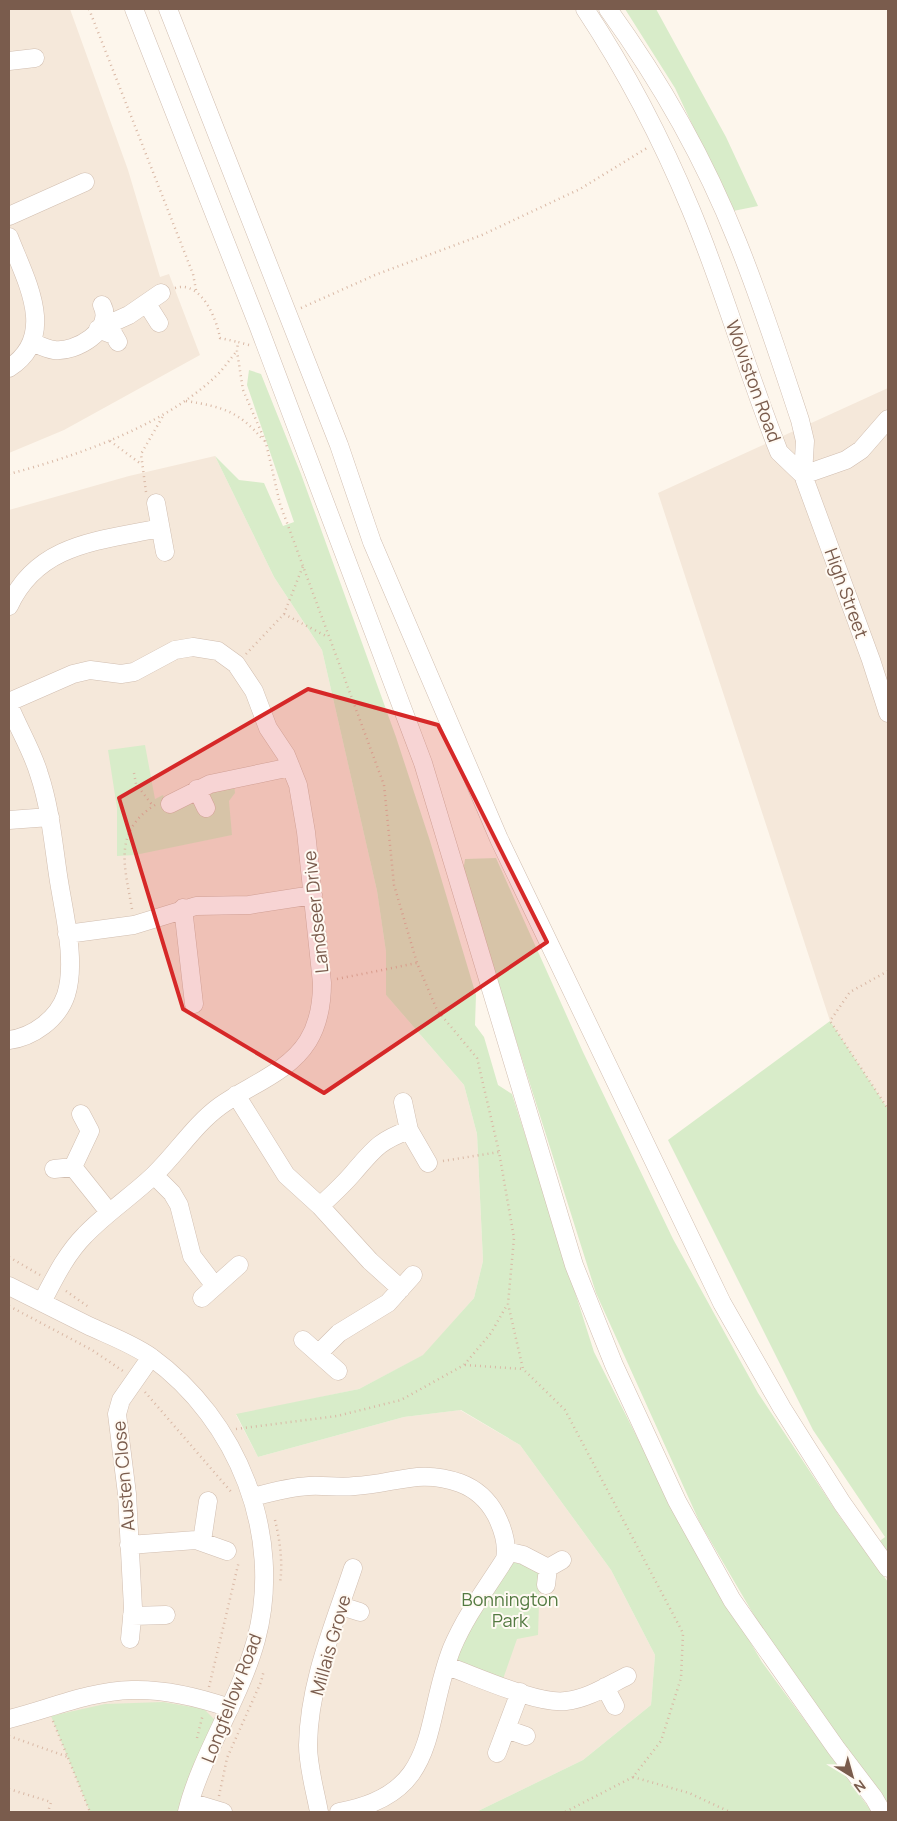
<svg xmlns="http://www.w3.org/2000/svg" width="897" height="1821" viewBox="0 0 897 1821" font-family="Manrope,sans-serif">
<rect width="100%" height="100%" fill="#fdf6ec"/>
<path fill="#f5e8da" d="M9 9H70L128 170 160 277 169 274 200 355 64 430 9 453Z
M888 388V1109L830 1021 658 493Z
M215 456 274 577 322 650 377 891 386 952V995L464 1085 477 1134 483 1261 474 1298 424 1355 359 1389 236 1415 258 1457 404 1417 460 1410 520 1445 611 1570 655 1655 651 1705 583 1760 476 1812H9V510L129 476Z"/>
<path fill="#d8ecc9" d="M625 9H656L726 137 758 206 733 211 675 88Z
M249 370 261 374 301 474 396 737 430 841 476 995 475 1025 484 1037 498 1085 512 1094 594 1352 684 1530 762 1662 872 1812H476L583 1760 651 1705 655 1655 611 1570 520 1445 461 1410 404 1417 258 1457 236 1414 359 1389 423 1355 474 1298 483 1261 477 1134 464 1085 386 995V952L377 891 322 650 274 577 215 456 239 480 264 483 283 526 294 522 247 385Z
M145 745 155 799 163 795 168 806 234 782 235 793 229 801 232 835 135 855 117 856V808L108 750Z
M496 858 583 1052 673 1239 758 1393 840 1517 888 1582V1810L789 1675 700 1523 596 1293 463 872 465 859Z
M830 1021 888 1109V1558L877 1543 885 1537 813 1430 668 1140Z
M518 1559 540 1571 538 1635 517 1639 503 1679 459 1665 455 1655 510 1561Z
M163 1702 204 1709 215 1720 198 1755 178 1812H90L51 1716 105 1704Z"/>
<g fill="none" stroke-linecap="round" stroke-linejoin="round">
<defs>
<path id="minor" d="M134 9 258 325 423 763 574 1265 614 1365 677 1501 732 1600 836 1748 874 1798 882 1812
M168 9 339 445 372 542 499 839 722 1303 782 1408 842 1503 888 1568
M585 9C626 71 662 140 691 210 724 289 747 372 779 452L803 475
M608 9C660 81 704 158 737 241 761 300 780 360 800 420L805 441 803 475 871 660 888 713
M9 61 35 58
M9 216 85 182
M9 237C25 279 59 336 9 368
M147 304 159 323
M98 329 129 315 161 293
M98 329 114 335 118 342
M32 342C39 345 46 349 54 350 75 353 115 330 102 305
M803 475 846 460 861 450 888 419
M156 503 165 552
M9 606C38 543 99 541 160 528
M9 702 73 674 90 670 121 674 134 672 175 650 193 647 218 651 236 664 254 691 268 728 286 755 298 785 306 832 322 983C322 1003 319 1023 308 1041 288 1073 249 1085 220 1106 194 1125 177 1153 154 1175 132 1196 106 1213 85 1235 66 1254 54 1279 42 1302
M9 705C18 728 32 750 39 774 50 807 53 841 58 875 63 910 77 961 66 995 58 1019 33 1037 9 1040
M197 789 206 808
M170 804 210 784 291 767
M9 820 50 817
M183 908 194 1004
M67 934 134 925 196 906 249 905 313 895
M236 1095 286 1175 320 1206 370 1261 401 1289
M403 1102 409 1130 428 1163
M73 1167 109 1212
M54 1169 73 1167 90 1131 81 1114
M154 1175 172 1193 179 1205 192 1256 215 1286
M320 1206C332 1195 344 1184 354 1172 374 1149 379 1141 409 1130
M9 1286C35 1299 61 1312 87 1325 108 1335 131 1343 151 1357 238 1420 284 1535 256 1640 240 1699 201 1755 187 1812
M202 1298 239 1265
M303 1340 338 1371
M319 1353 339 1333 388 1303 413 1275
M253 1497C271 1492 290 1487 309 1486 324 1485 340 1488 355 1486 395 1484 419 1468 460 1483 476 1489 488 1500 496 1515 503 1529 508 1544 505 1559 486 1589 466 1615 452 1648 422 1724 442 1794 339 1812
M202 1541 208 1501
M129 1545 196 1540 227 1551
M506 1551 523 1555 548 1568
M546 1585 548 1568 562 1560
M341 1606 360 1612
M132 1616 166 1615
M130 1639 133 1608 127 1494 117 1414 121 1400 151 1357
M447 1666C476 1676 538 1705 566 1701 587 1699 607 1686 627 1676
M605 1687 615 1706
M9 1719C49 1709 90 1691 132 1690 165 1689 198 1697 230 1708
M506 1729 526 1736
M497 1753 520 1692
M190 1802 223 1812
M319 1812C315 1790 308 1767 308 1745 309 1683 334 1625 353 1568"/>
</defs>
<use href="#minor" stroke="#d1beb0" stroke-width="19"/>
<path stroke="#d9b8a5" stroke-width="2.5" stroke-dasharray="1 4" stroke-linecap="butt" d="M89 9 193 274 196 290
M175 288C200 280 216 316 220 338L238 342
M301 308 375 275 482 235 580 189 647 148
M249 345 238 342 237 351 243 390 266 443 280 504 384 785 394 885 417 963 437 1010 477 1058 499 1152 514 1238 508 1304 523 1369 565 1410 683 1633 681 1678 661 1741 633 1777 565 1812
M186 401C223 407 239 411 264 441
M110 441 141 464
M9 474C77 456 163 426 215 377 223 370 229 360 237 351
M146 492 141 454 163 416
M284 614 326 636
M246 654 284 614 303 566
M134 773 136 784 153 806
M132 909C125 867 112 832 155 805
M888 971 850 992 830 1021 888 1109
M337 979 417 963
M443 1161 499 1152
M9 1257 40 1275
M66 1291 90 1308
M9 1306 92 1350 123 1371
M465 1365 523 1369
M145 1392 233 1494
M236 1429 337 1416 401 1400 464 1365 491 1333 507 1305
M275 1520C280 1541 283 1562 280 1583
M209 1687 239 1561
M53 1721 90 1812
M9 1736 68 1757
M197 1738 203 1714
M633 1777 689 1793 730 1812
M9 1789 51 1802 48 1812
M219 1796 227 1758 261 1682 264 1670"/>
<use href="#minor" stroke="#fff" stroke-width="18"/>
</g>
<path fill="#d62828" fill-opacity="0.2" stroke="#d62828" stroke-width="4" stroke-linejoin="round" d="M308 689 438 725 547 942 324 1093 183 1009 119 798Z"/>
<g text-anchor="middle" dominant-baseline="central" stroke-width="4" stroke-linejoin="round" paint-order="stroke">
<g font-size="18" fill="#7a5c4d" stroke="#fffaf3">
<text transform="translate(754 381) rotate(70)">Wolviston Road</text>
<text transform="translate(847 593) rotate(70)">High Street</text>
<text transform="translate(315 912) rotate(-96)">Landseer Drive</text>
<text transform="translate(123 1476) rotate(-95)">Austen Close</text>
<text transform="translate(330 1645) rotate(-74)">Millais Grove</text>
<text transform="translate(231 1698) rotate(-69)">Longfellow Road</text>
</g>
<g font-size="18" fill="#537a41" stroke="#fffaf3">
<text x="510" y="1599">Bonnington<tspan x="510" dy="21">Park</tspan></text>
</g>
</g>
<rect width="897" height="1821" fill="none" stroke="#7a5c4d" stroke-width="20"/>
<g transform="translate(852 1776) rotate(143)" stroke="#fffaf3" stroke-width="4" paint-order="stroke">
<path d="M0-4L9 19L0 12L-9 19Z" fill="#7a5c4d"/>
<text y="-8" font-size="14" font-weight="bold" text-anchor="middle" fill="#7a5c4d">N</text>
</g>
</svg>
